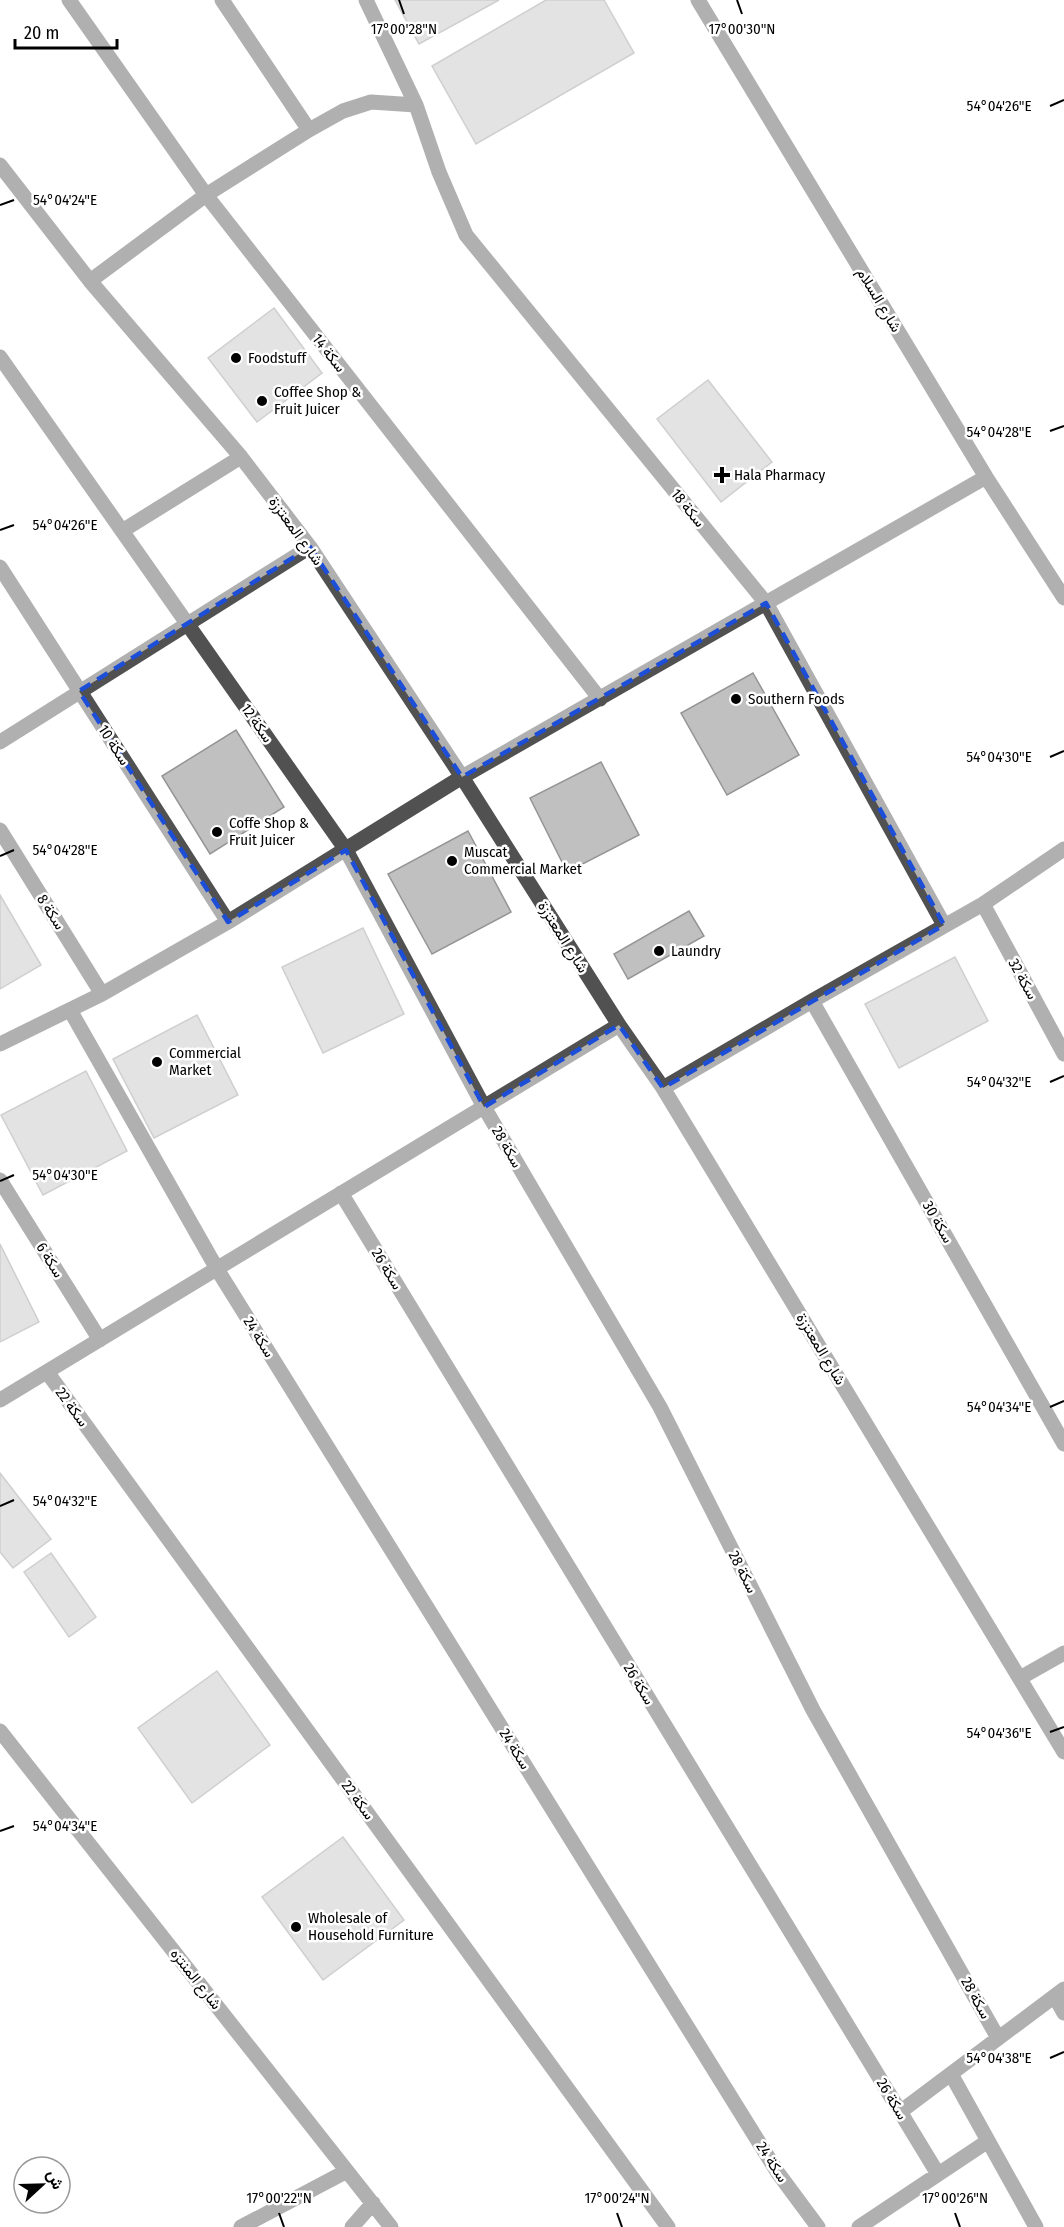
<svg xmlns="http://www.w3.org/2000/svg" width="1064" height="2227" viewBox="0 0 1064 2227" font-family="'Fira Sans Condensed',Vazirmatn,sans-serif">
<rect width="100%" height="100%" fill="#fff"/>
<path fill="#c0c0c0" stroke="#959595" stroke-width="1.5" d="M395 0H499L419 44Z
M546 0H604L634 53 476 144 432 66Z
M274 308 322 373 257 422 208 358Z
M708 380 772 462 721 502 657 419Z
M753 673 799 755 727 795 681 713Z
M236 730 284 807 210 854 162 776Z
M601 762 639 835 567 872 530 798Z
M468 831 511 912 432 954 388 874Z
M0 895 41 965 0 989Z
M689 911 704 936 628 979 614 954Z
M363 928 404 1014 323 1053 282 967Z
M955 957 988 1021 899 1068 865 1004Z
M197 1015 238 1095 154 1138 113 1059Z
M86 1071 127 1151 43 1195 1 1115Z
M0 1244 39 1322 0 1342Z
M0 1473 51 1539 13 1568 0 1552Z
M51 1553 96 1617 69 1637 24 1572Z
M217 1671 270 1745 192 1803 138 1728Z
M343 1837 404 1920 323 1980 262 1897Z"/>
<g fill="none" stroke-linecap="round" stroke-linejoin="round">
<path stroke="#515151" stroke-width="15" d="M69 0 206 195 600 699
M222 0 309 130
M366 0 416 105 439 172 466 235 766 603 944 925
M698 0 986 477 1064 598
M0 165 90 281 241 457 310 547 462 777 619 1025 663 1088 1064 1752
M90 281 206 195 309 130 343 111 371 102 416 105
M0 357 346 850 484 1107 660 1407 813 1710 998 2038
M122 531 241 457
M0 567 228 922
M0 742 310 547
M0 830 102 994
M983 904 1064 1054
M812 1001 1064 1444
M70 1010 217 1269 778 2173 818 2227
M0 1044 102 994 228 922 462 777 986 477
M663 1088 812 1001 983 904 1064 849
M0 1180 100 1340
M341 1193 938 2174
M47 1372 668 2227
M0 1400 619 1025
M1020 1678 1064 1653
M0 1731 391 2227
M1055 1997 1064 2013
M951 2074 1036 2227
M900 2112 1064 1989
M241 2227 347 2171
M352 2227 373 2203
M859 2227 988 2141"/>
</g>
<path d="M0 0H1064V2227H0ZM310 547 462 777 766 603 944 925 663 1088 619 1025 484 1107 346 850 228 922 79 691Z" fill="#fff" fill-opacity=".55" fill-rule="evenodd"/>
<path fill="none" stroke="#1d4ed8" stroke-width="4.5" stroke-dasharray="12 8" stroke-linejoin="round" d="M310 547 462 777 766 603 944 925 663 1088 619 1025 484 1107 346 850 228 922 79 691Z"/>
<path fill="none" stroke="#000" stroke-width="2" d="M399 0 404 14M737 0 742 14M1050 106 1064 100M0 205 14 200M1050 431 1064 426M0 530 14 525M1050 757 1064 751M0 856 14 850M1050 1082 1064 1076M0 1181 14 1175M1050 1407 1064 1401M0 1506 14 1500M1050 1732 1064 1727M0 1831 14 1826M1050 2058 1064 2052M279 2213 284 2227M617 2213 622 2227M955 2213 960 2227"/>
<g fill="#000" stroke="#fff" stroke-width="2">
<circle cx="236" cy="358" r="6"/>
<circle cx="262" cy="401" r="6"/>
<path d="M719 466h6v6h6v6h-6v6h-6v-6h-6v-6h6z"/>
<circle cx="736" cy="699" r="6"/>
<circle cx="217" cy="832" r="6"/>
<circle cx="452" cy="861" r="6"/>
<circle cx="659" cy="951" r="6"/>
<circle cx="157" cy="1062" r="6"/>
<circle cx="296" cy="1927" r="6"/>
</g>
<g text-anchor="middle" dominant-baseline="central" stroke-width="5" stroke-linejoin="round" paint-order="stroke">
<g font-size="15" fill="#000" stroke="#fff">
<text transform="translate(879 300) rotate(59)">شارع السلام</text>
<text transform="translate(329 353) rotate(52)">سكة 14</text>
<text transform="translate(688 508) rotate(51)">سكة 18</text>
<text transform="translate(296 531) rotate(54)">شارع المعتززة</text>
<text transform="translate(257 723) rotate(55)">سكة 12</text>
<text transform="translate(114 745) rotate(57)">سكة 10</text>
<text transform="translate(51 912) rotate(58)">سكة 8</text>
<text transform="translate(563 937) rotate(58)">شارع المعتززة</text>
<text transform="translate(1023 979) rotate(61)">سكة 32</text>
<text transform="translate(507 1147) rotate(60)">سكة 28</text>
<text transform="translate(938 1222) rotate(60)">سكة 30</text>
<text transform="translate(50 1260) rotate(58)">سكة 6</text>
<text transform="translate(387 1269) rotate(59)">سكة 26</text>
<text transform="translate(259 1337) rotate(58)">سكة 24</text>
<text transform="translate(821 1349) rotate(59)">شارع المعتززة</text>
<text transform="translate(72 1407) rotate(54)">سكة 22</text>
<text transform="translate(743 1572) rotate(63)">سكة 28</text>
<text transform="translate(639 1684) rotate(59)">سكة 26</text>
<text transform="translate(515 1749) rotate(58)">سكة 24</text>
<text transform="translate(358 1800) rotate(54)">سكة 22</text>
<text transform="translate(196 1979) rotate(52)">شارع المنتزه</text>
<text transform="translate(976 1998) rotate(61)">سكة 28</text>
<text transform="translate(892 2099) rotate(59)">سكة 26</text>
<text transform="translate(772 2162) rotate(57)">سكة 24</text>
</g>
<g font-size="15" fill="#000" stroke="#fff" text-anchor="start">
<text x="248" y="358">Foodstuff</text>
<text x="274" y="392">Coffee Shop &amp;<tspan x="274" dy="17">Fruit Juicer</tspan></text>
<text x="734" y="475">Hala Pharmacy</text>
<text x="748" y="699">Southern Foods</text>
<text x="229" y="823">Coffe Shop &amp;<tspan x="229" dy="17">Fruit Juicer</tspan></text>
<text x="464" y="852">Muscat<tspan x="464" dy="17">Commercial Market</tspan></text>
<text x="671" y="951">Laundry</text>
<text x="169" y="1053">Commercial<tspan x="169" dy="17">Market</tspan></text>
<text x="308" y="1918">Wholesale of<tspan x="308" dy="17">Household Furniture</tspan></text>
</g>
</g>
<g font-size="15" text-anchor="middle" fill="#000" stroke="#fff" stroke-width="5" stroke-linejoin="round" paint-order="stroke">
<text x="404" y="34">17°00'28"N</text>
<text x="742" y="34">17°00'30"N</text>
<text x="999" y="111">54°04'26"E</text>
<text x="65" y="205">54°04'24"E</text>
<text x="999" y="437">54°04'28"E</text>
<text x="65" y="530">54°04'26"E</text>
<text x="999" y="762">54°04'30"E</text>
<text x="65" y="855">54°04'28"E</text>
<text x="999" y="1087">54°04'32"E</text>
<text x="65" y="1180">54°04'30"E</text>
<text x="999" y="1412">54°04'34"E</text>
<text x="65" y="1506">54°04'32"E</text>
<text x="999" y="1738">54°04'36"E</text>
<text x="65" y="1831">54°04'34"E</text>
<text x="999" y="2063">54°04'38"E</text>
<text x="279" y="2203">17°00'22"N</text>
<text x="617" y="2203">17°00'24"N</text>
<text x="955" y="2203">17°00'26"N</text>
</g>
<g transform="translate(42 2185) rotate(68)"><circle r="28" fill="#ffffff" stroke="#999999" stroke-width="1.5"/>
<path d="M0-4.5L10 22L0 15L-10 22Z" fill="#000000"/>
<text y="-9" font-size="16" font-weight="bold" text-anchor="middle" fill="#000000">ش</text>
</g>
<path d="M15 39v9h102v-9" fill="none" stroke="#000000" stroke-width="3"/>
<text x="24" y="39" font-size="18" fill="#000000" stroke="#ffffff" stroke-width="4.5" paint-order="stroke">20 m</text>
</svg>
